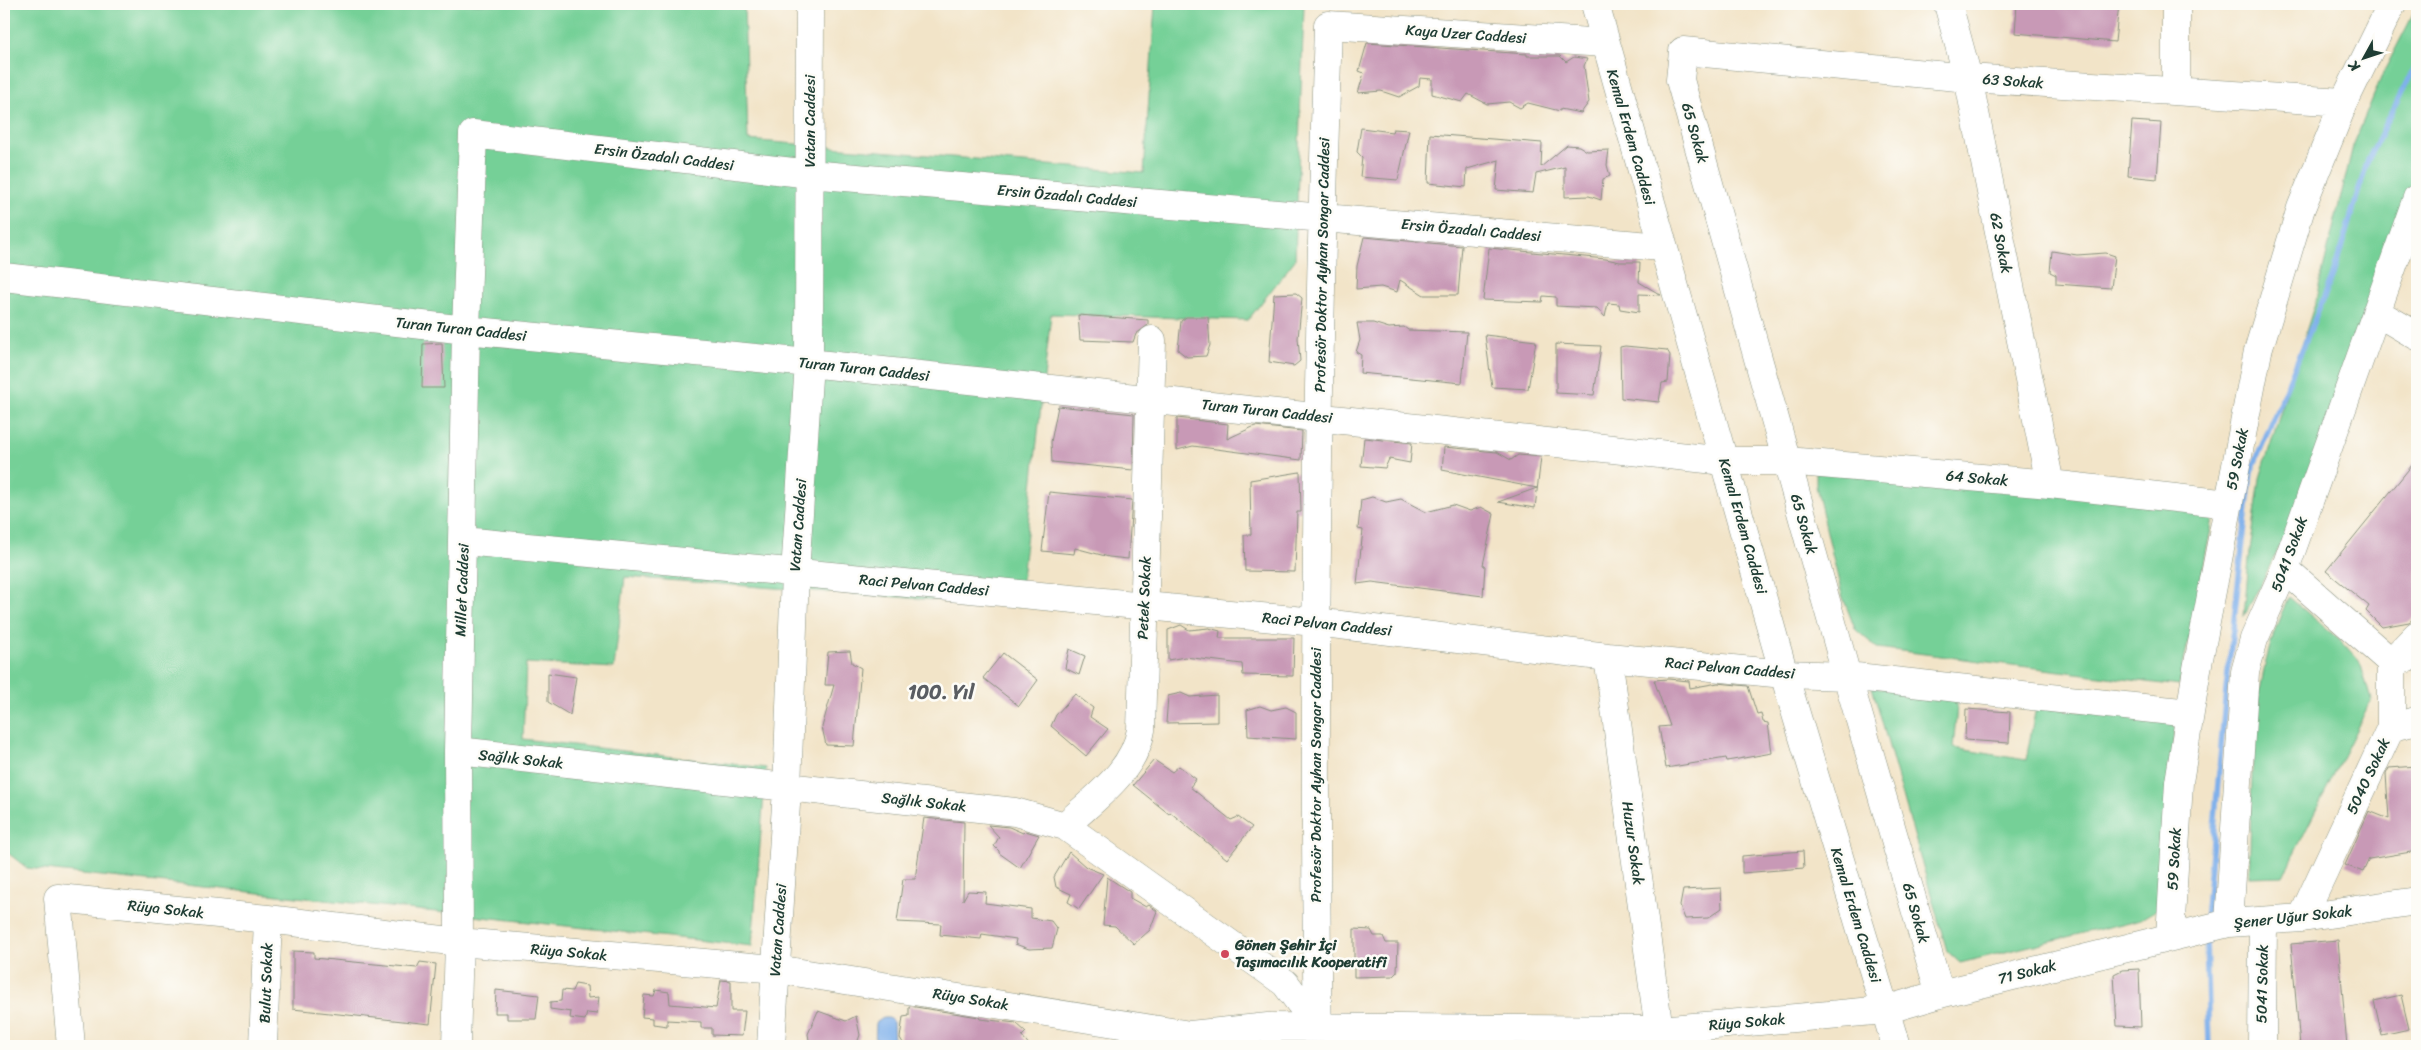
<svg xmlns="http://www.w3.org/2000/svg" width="2421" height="1050" viewBox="0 0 2421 1050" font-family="Sriracha,sans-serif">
<rect width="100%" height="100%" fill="#fdfcf7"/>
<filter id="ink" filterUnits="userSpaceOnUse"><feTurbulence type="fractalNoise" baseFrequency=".02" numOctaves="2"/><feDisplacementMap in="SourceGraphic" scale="10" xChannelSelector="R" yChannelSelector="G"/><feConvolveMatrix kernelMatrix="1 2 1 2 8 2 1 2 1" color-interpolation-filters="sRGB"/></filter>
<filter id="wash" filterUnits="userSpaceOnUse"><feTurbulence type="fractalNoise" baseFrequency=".0096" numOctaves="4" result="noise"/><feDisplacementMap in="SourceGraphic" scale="20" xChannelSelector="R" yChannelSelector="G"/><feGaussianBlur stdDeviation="1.12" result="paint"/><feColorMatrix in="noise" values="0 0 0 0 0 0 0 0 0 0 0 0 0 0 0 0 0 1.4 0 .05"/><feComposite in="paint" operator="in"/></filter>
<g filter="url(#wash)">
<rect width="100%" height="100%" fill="#f2e4c8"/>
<path fill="#75d097" stroke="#4a8666" d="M4 4H744L748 140 1144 173 1155 4H1278L1304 6 1295 260 1248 320 1051 314 1019 606 625 577 614 668 526 663 523 739 766 768 752 946 27 868 4 850Z
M2417 7V175L2361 324 2294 518 2244 617 2249 559 2260 478 2315 303 2353 146 2383 73Z
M1816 472 2215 509 2179 686 1877 648 1855 629 1842 595 1816 486Z
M2289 597 2343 643 2360 662 2371 700 2283 876 2249 877C2253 786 2247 680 2289 597Z
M1872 687 1958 696 1953 748 2026 760 2036 707 2176 719 2159 908 2141 919 1960 963 1947 951Z"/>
<path fill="#7fb0eb" stroke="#4f7690" d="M883 1018H889L893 1022 894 1043 903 1046H875L876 1023Z"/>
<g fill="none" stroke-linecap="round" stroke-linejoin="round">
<path stroke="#7fb0eb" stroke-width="5.5" d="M2206 922 2226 689 2251 472 2332 278 2368 160 2417 62
M2206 937 2209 1046"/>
</g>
<g id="blocks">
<path fill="#c899b6" d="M2017 4H2119L2115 42 2015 33Z
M1367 43 1527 54V56H1560L1566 62 1574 57 1587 59 1584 66 1589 102 1581 113 1560 109V111L1528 103 1520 108 1509 102 1487 104 1468 94 1462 102 1432 94V79L1420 78 1419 86 1399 97 1381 91 1358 93 1364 73 1359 71Z
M2132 121 2161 123 2157 179 2128 176Z
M1361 128 1392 132 1393 129 1409 130 1398 180 1360 177 1362 157 1357 152Z
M1430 134 1542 143 1541 167 1567 145 1579 146 1587 151 1609 150 1607 165 1610 176 1603 179 1601 200 1589 196 1565 197V167L1536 174 1533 193 1496 190 1499 160 1467 169 1466 187 1428 183Z
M1364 237 1462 246 1458 295H1424L1400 280 1397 292 1381 287 1356 289 1357 266Z
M1489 248 1606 259 1620 262H1640L1639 282 1661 295 1639 294V312L1620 309 1619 304 1608 303 1605 317 1597 308 1556 306V297L1543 296 1542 302 1483 300Z
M2052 251 2077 255 2106 253 2115 256 2111 288 2056 284V275L2050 272Z
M1296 293 1302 298 1298 338 1300 361 1294 366 1269 362 1274 294Z
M1078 315 1148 320V325L1136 334 1133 342 1080 340Z
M1186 317H1208L1210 345 1206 356 1187 357 1178 350 1181 321Z
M1357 323H1373L1389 328 1404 327 1408 330 1467 332 1462 383 1360 373 1361 355 1356 352 1360 340Z
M1485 335 1536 341 1528 389 1492 387Z
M442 343 444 388H422L423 344Z
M1556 344 1601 346 1594 395 1556 393Z
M1625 346 1667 350 1670 355 1668 382 1662 383 1659 402 1621 398 1620 347Z
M1058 406 1134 414 1133 470 1052 462 1051 442Z
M1177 418 1228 424 1227 439 1255 426 1302 431 1301 460 1193 446 1177 450Z
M1364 438 1412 443 1410 463 1389 459 1385 468 1361 466Z
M1444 447 1497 452 1511 460 1518 455 1541 457 1535 508 1498 502 1537 488 1442 470Z
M2417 459V616L2409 622 2382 627 2366 611 2369 606 2326 571Z
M1300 472 1301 512H1297L1295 572 1245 571 1244 535H1251L1250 480Z
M1049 492 1132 500 1128 559 1109 557 1075 548 1074 554 1042 551Z
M1372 497 1386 502 1401 499 1426 512 1453 505 1470 511 1481 507 1494 514 1483 565 1485 566 1483 596 1372 582 1357 584 1363 530 1358 529 1361 500Z
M1181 625 1189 630 1209 628 1220 631 1219 638H1294L1293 676 1243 675 1242 664 1185 657 1168 660V630Z
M1069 649 1085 656 1079 675 1065 668Z
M850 651 852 663 861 668 854 746 826 745 822 727 834 685H825L828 652Z
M1003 653 1038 680 1019 706 983 678Z
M548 673 576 677 570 715 548 702Z
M1668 679 1689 681 1690 688 1718 683 1748 686 1757 714 1761 713 1763 722 1768 723 1772 753 1727 761 1726 758 1666 768 1659 727 1670 726 1654 680Z
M1181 693 1190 697 1217 695V722L1166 723 1168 696Z
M1075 694 1093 708 1090 717 1108 729 1086 756 1051 726 1056 715Z
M1260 706 1271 710 1286 707 1296 712V739L1248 736 1247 710Z
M1966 709 2010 712 2009 743 1965 740Z
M1154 760 1172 772 1179 766 1196 779 1190 787 1231 820 1238 817 1252 827 1227 859 1170 812 1169 814 1133 785Z
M2417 766V851L2369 859 2363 872 2345 865 2369 811 2389 819 2386 774 2389 768Z
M924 818 964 822 963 900 968 891 986 892 985 903 1031 909V918L1051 921 1057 929 1052 948 1029 949 1015 944 1016 939 982 934 981 939 940 935 941 924 897 922 903 879H915Z
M988 825 1009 827 1023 833 1025 831 1039 835 1020 868 999 853V851L994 846 999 837Z
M1803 851 1804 868 1742 873V856Z
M1069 852 1086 867 1103 874 1079 909 1068 902 1071 894 1056 887 1054 877Z
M1107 877 1130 892V898L1146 907 1149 905 1157 911 1150 930 1134 944 1115 926 1103 925Z
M1721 888 1722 908 1708 918 1685 919 1680 906 1683 890Z
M1354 929 1371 930 1374 936H1383L1386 943H1398L1397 972 1393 976 1354 977Z
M2338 940 2347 1046H2300L2291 944Z
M293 951 314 952V958L354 962 417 968 420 962 436 964 430 1024 293 1009Z
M2139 969 2141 1027 2117 1026 2114 974 2122 970Z
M721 980 731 981V1011H745L742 1036 712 1035V1028H701V1022L667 1020V1026L653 1024V1018L642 1017 644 995 654 996 656 990 669 992 670 1004 716 1008Z
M575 984 587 986 588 998 599 997 597 1014 587 1013 585 1020 570 1018 571 1012 550 1009V1002L561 1001 562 990 572 991Z
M496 990 539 995 536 1019H507V1013H495Z
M2401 995 2409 1029 2382 1035 2374 1001Z
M909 1006 979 1017 980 1019 1016 1023 1026 1032 1022 1036 1030 1046H905L900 1038 903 1017 909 1016Z
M818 1011 846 1021 856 1016 860 1035 856 1046H810L808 1034Z"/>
</g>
</g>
<g filter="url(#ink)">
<use href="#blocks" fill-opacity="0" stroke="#88907e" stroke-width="1"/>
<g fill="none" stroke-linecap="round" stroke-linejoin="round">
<defs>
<path id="minor" d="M1948 4 1968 78 2050 484
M2176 4V91
M4 277 466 330 809 363 1725 461H1787L2050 484 2229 504
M2376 312 2417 336
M464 541 1315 622 1608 657 1784 674 1847 676 2190 713
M2285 569 2391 662 2408 658
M1608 657 1659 1030
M2391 727 2417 721
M458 751 1015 812 1065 826 1285 983 1318 1027
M1065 826C1094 798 1134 772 1141 730L1152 340
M2302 918 2391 727V662L2417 635
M2229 923 2245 672 2254 639 2285 569 2417 198
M2170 937 2179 782 2197 669 2258 351 2301 208 2344 102 2392 4
M1940 994 1847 676 1680 80 1683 51 1968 78 2344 102
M71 1046 58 898 268 919 459 942 776 969 1190 1035 1268 1027 1659 1030 1885 1010 1940 994 2229 923 2302 918 2417 901
M263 1046 268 919
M456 1046 459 942 458 751 466 330 473 134 810 174 1662 247
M771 1046 787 788 795 573 809 363 810 4
M1318 1046C1313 706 1317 365 1328 25L1605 43
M2262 1046 2263 921"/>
<path id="major" d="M1595 4 1784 674 1896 1046"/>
</defs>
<use href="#minor" stroke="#88907e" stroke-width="29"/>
<use href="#major" stroke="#88907e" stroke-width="29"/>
<use href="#minor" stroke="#fff" stroke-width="28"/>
<use href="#major" stroke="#fff" stroke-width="28"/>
</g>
</g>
<circle fill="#d1495b" stroke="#fdfcf7" stroke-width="2" cx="1225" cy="954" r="5"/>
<g text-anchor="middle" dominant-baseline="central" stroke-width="5" stroke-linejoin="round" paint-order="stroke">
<g font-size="15" fill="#1f3d34" stroke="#fdfcf7">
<text transform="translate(1466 34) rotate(4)">Kaya Uzer Caddesi</text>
<text transform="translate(2013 81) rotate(4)">63 Sokak</text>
<text transform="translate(810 121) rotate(-90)">Vatan Caddesi</text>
<text transform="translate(1695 133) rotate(74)">65 Sokak</text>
<text transform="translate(1631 137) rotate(74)">Kemal Erdem Caddesi</text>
<text transform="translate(664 157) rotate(7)">Ersin Özadalı Caddesi</text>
<text transform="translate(1067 196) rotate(5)">Ersin Özadalı Caddesi</text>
<text transform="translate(1471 230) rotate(5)">Ersin Özadalı Caddesi</text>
<text transform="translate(2001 243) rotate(79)">62 Sokak</text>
<text transform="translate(1322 265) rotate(-89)">Profesör Doktor Ayhan Songar Caddesi</text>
<text transform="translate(461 329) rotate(6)">Turan Turan Caddesi</text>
<text transform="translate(864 369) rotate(6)">Turan Turan Caddesi</text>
<text transform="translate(1267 411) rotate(6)">Turan Turan Caddesi</text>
<text transform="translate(2237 459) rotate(-79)">59 Sokak</text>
<text transform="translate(1977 478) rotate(5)">64 Sokak</text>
<text transform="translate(1804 524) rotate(74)">65 Sokak</text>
<text transform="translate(798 525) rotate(-86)">Vatan Caddesi</text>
<text transform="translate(1743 526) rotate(74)">Kemal Erdem Caddesi</text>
<text transform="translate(2289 554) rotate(-70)">5041 Sokak</text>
<text transform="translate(924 585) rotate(5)">Raci Pelvan Caddesi</text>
<text transform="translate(462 590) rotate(-88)">Millet Caddesi</text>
<text transform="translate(1144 598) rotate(-88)">Petek Sokak</text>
<text transform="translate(1327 624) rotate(6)">Raci Pelvan Caddesi</text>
<text transform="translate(1730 668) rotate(5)">Raci Pelvan Caddesi</text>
<text transform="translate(521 759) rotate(6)">Sağlık Sokak</text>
<text transform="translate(1316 775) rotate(-90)">Profesör Doktor Ayhan Songar Caddesi</text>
<text transform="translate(2368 776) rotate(-65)">5040 Sokak</text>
<text transform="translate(924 802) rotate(6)">Sağlık Sokak</text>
<text transform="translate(1633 843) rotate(82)">Huzur Sokak</text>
<text transform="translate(2174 859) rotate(-87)">59 Sokak</text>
<text transform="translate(166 909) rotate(6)">Rüya Sokak</text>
<text transform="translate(1916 913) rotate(74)">65 Sokak</text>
<text transform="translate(1856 915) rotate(73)">Kemal Erdem Caddesi</text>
<text transform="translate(2293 917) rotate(-6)">Şener Uğur Sokak</text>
<text transform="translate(778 930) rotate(-86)">Vatan Caddesi</text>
<text transform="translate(569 952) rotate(5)">Rüya Sokak</text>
<text transform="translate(2027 972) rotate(-14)">71 Sokak</text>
<text transform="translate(266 983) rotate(-88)">Bulut Sokak</text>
<text transform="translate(2262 984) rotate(-89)">5041 Sokak</text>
<text transform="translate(971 999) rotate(9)">Rüya Sokak</text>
<text transform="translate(1747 1022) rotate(-5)">Rüya Sokak</text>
</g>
<g font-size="15" font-weight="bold" fill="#1f3d34" stroke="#fdfcf7" text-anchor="start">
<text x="1235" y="945">Gönen Şehir İçi<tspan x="1235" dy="17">Taşımacılık Kooperatifi</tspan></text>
</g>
<g font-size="20" font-weight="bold" fill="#5a5d62" stroke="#fdfcf7">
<text x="941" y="692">100. Yıl</text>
</g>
</g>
<rect width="2421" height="1050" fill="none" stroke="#fdfcf7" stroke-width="20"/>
<g transform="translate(2364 58) rotate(230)" stroke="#fdfcf7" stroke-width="4" paint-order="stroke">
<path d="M0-4L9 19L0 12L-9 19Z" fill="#1f3d34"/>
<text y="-8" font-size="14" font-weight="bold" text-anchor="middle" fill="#1f3d34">K</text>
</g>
</svg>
